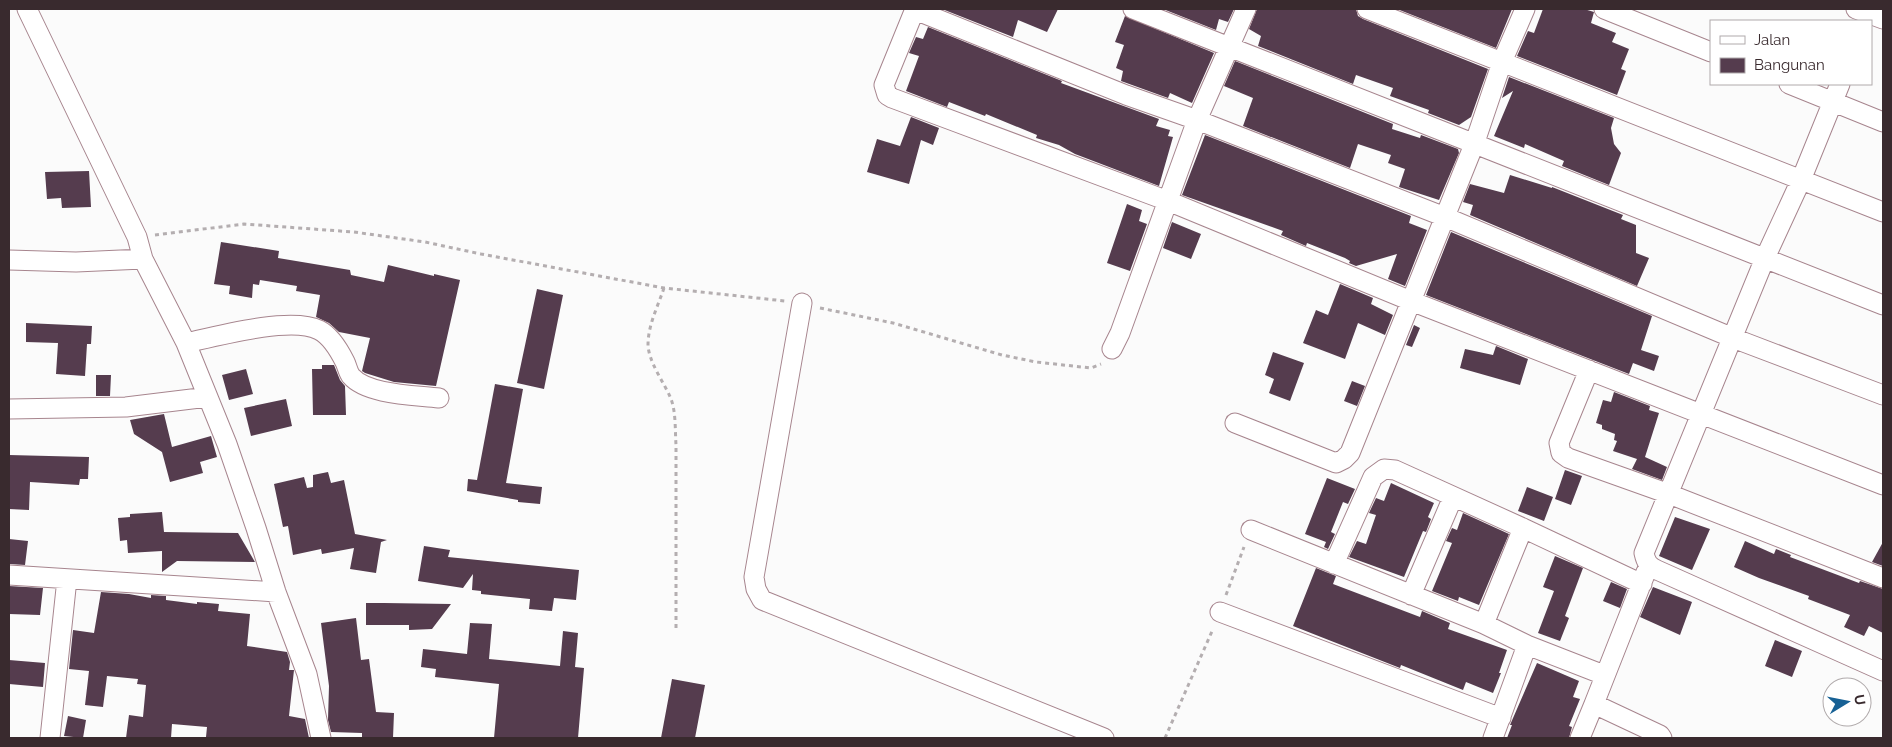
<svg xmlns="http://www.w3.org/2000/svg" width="1892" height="747" viewBox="0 0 1892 747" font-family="Raleway,sans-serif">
<rect width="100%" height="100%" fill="#fbfbfb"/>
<path fill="#553c4e" d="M942 9H1058L1047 32 1018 20 1013 37Z
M1163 9H1234L1228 22 1219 19 1216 30Z
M1257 9H1356L1358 16 1363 19 1488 69 1471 117 1459 125 1428 113 1429 110 1390 96 1393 88 1356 75 1353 84 1258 46 1261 36 1249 29Z
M1397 9H1512L1496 48Z
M1543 9H1584L1594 12 1591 23 1616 33 1612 42 1629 49 1621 69 1626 71 1617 95 1517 56 1528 31 1534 33Z
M1125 16 1214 53 1192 103 1170 93 1168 98 1121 81 1123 71 1116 68 1124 45 1115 42Z
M928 27 1062 81 1061 83 1159 119 1156 126 1170 130 1168 136 1173 137 1159 186 1075 154 1059 145 1036 138 1037 135 986 114 985 116 949 102 947 107 906 91 919 56 909 53 916 37 923 39Z
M1235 61 1393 124 1392 129 1420 138 1421 135 1458 149 1459 153 1439 200 1399 187 1405 169 1388 163 1391 155 1358 144 1350 168 1243 126 1253 98 1224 86Z
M1509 77 1614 118 1611 128 1614 144 1621 153 1609 185 1562 166 1564 161 1525 144 1524 148 1494 136 1513 91 1502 98Z
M911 117 939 128 933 145 921 140 909 184 867 172 877 139 900 146Z
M1205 135 1411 216 1409 223 1427 230 1405 286 1388 279 1397 254 1356 266 1349 263 1350 261 1345 258 1307 243 1306 246 1281 235 1283 231 1182 195Z
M89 171 91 207 62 208 61 198 47 199 45 172Z
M1510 175 1552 188V187L1623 215 1621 219 1636 225V253L1649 258 1637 286 1470 215 1473 205 1463 202 1470 184 1504 193Z
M1127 204 1142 210 1139 221 1147 224 1130 271 1107 263Z
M1172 222 1201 234 1191 259 1163 248Z
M1451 232 1652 316 1641 350 1659 356 1654 371 1633 363 1629 374 1426 295Z
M221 242 279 251 278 258 350 270 351 275 384 282 388 265 434 276V274L460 280 436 386 394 382 365 373 362 371 370 338 339 332 329 323 316 317 320 295 296 291 297 286 260 280 259 285 253 284 252 298 229 294 230 286 214 284Z
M1340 284 1373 298 1371 304 1393 315 1385 335 1358 323 1345 359 1303 343 1316 310 1328 315Z
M537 289 563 295 544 389 517 383Z
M26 323 92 326 91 344H87L85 376 56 374 58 343 26 342Z
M1414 325 1420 328 1412 347 1406 345Z
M1496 346 1528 359 1520 385 1460 368 1465 349 1493 355Z
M1273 352 1304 363 1290 401 1269 393 1274 379 1265 375Z
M322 365H334L340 380 345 386 346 415H313L312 369H322Z
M246 369 253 394 229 400 222 375Z
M96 375H111L110 396H96Z
M1352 381 1365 386 1357 406 1344 401Z
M495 384 523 389 506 483 542 487 540 504 518 502V500L467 491 468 479 477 480Z
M1614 392 1650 406 1649 410 1659 413 1645 457 1667 467 1662 480 1632 469 1637 459 1613 451 1617 441 1614 440 1615 434 1602 429V425L1596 423 1603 400 1611 402Z
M286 399 292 426 251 436 244 408Z
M164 414 172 447 211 436 217 457 200 462 203 473 170 482 162 452 134 434 130 420Z
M9 455 89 457 88 479H80L79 485 30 482 29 510 9 509Z
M1565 470 1582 476 1571 505 1555 499Z
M328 472 331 483 344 480 355 534 387 540 381 542 376 573 350 569 354 548 322 554 321 549 293 555 288 526 283 527 274 484 304 477 307 488 313 487V475Z
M1327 478 1355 489 1348 504 1343 502 1331 532 1335 534 1328 549 1324 547 1326 542 1305 534Z
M1391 483 1434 503 1428 517 1431 519 1426 532 1423 531 1404 577 1349 557 1357 541 1366 544 1376 515 1369 513 1376 498 1384 501Z
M1527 487 1553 497 1544 521 1518 511Z
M162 512 164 532 238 533 255 562 177 561 162 572V551L128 553 127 540 120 541 118 518 130 517V514Z
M1463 513 1509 534 1479 605 1459 597 1458 601 1432 591 1452 543 1446 541 1452 528 1457 530Z
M1675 517 1710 529 1692 570 1659 556Z
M9 539 28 541 25 565 9 564Z
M1745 541 1774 554 1776 549 1791 555 1790 557 1859 583 1860 581 1883 589V633L1869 626 1864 636 1844 627 1850 615 1808 599 1809 596 1759 578 1734 567Z
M1883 542V566L1872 562Z
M424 546 450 550 448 557 579 570 576 600 554 598 552 611 529 609 530 599 481 594V591L472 590 473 574 463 588 418 581Z
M1555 556 1583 568 1565 616 1569 618 1560 641 1538 633 1554 591 1543 587Z
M1316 568 1336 576 1333 584 1420 617 1422 611 1450 623 1448 629 1507 650 1499 673H1501L1493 693 1466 682 1463 690 1401 665 1400 668 1293 626Z
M1611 582 1627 589 1620 608 1603 601Z
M9 586 43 588 40 615 9 614Z
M1653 587 1692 602 1680 635 1640 617Z
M101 592 129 594 151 598V595L166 596V600L197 604V602L219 604 218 611 250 614 247 646 287 652 290 662 289 670H294L289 716 305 719 309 738H215L206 737 207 727 172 724 171 738H126L129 715 143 717 146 685 137 684 138 679 107 676 103 707 85 705 89 671 69 669 73 630 94 633Z
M366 603H384L451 604 432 629 409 630V625H366Z
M356 618 361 660 369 659 376 712 394 713 393 738H362V733L331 732 328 720 329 686 321 623Z
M470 623 492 624 489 659 560 666 563 631 578 633 575 667 584 668 578 738H494L499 684 435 677 436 669 421 667 423 649 467 654Z
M1775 640 1802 651 1792 677 1765 666Z
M9 660 45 663 43 687 9 684Z
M1537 663 1579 681 1573 697 1580 699 1569 726 1572 727 1569 738H1507L1512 725H1510Z
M672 679 705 685 695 738H661Z
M68 716 86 720 83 738 64 736Z"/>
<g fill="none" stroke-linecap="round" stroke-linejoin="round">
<defs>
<path id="minor" d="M27 9 137 237 143 259 186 343 227 444 256 528 276 592 307 674 321 738
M915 9 884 85 887 95 892 98 1168 201 1411 301 1883 485
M1133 9 1883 305
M1367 9 1883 212
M1604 9 1711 52
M1856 9 1883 19
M915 10 1126 95 1197 120 1445 217 1733 338 1883 395
M1789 84 1883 122
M1840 84 1801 180 1765 258 1644 553C1646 562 1648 566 1657 570L1883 671
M9 260 76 262 143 259
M802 303 754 577 756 589 762 600 1104 738
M186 343C217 336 291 316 319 330 331 336 339 350 345 362 347 366 348 372 351 376 367 395 416 395 439 398
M1112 349 1120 333 1197 120 1246 9
M1589 370 1559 443 1561 453 1568 458 1669 494 1883 578
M9 409 126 407 208 397
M1235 423 1336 463 1344 459 1350 453 1475 142 1502 62 1525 9
M1251 530 1484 624 1527 645 1604 675
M1334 564 1373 477 1384 469 1395 470 1523 528
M1646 572 1594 704 1660 735 1662 738
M9 575 276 592
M1411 595 1453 497
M1220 612 1501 718
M1484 624 1523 528 1642 584
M50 738 67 579
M1493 738 1527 645
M1580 738 1594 704"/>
</defs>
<use href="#minor" stroke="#a7858e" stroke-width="21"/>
<path stroke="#b4aeb0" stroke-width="3" stroke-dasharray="4 4" stroke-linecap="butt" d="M155 235 244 224 354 232 425 242 481 254 664 288 785 301
M664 288C658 306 648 325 648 345 649 363 664 382 671 399 676 412 675 430 676 445V629
M820 308 893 323 1002 355 1036 362 1091 368 1101 364
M1226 595 1244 547
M1165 738 1213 629"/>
<use href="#minor" stroke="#fff" stroke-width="19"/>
</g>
<rect width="1892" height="747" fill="none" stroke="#392a2e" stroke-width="20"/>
<rect x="1710" y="20" width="162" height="65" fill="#ffffff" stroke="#b0aaab"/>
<rect x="1720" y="36" width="25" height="8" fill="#ffffff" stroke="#b0aaab"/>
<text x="1754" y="45" font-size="15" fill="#392a2e">Jalan</text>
<rect x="1720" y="58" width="25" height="15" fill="#553c4e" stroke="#b0aaab"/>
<text x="1754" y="70" font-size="15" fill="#392a2e">Bangunan</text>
<g transform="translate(1847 702) rotate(80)"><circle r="24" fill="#ffffff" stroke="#b0aaab"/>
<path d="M0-4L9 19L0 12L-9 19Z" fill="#176195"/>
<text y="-8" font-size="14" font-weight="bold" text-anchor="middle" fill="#392a2e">U</text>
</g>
</svg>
